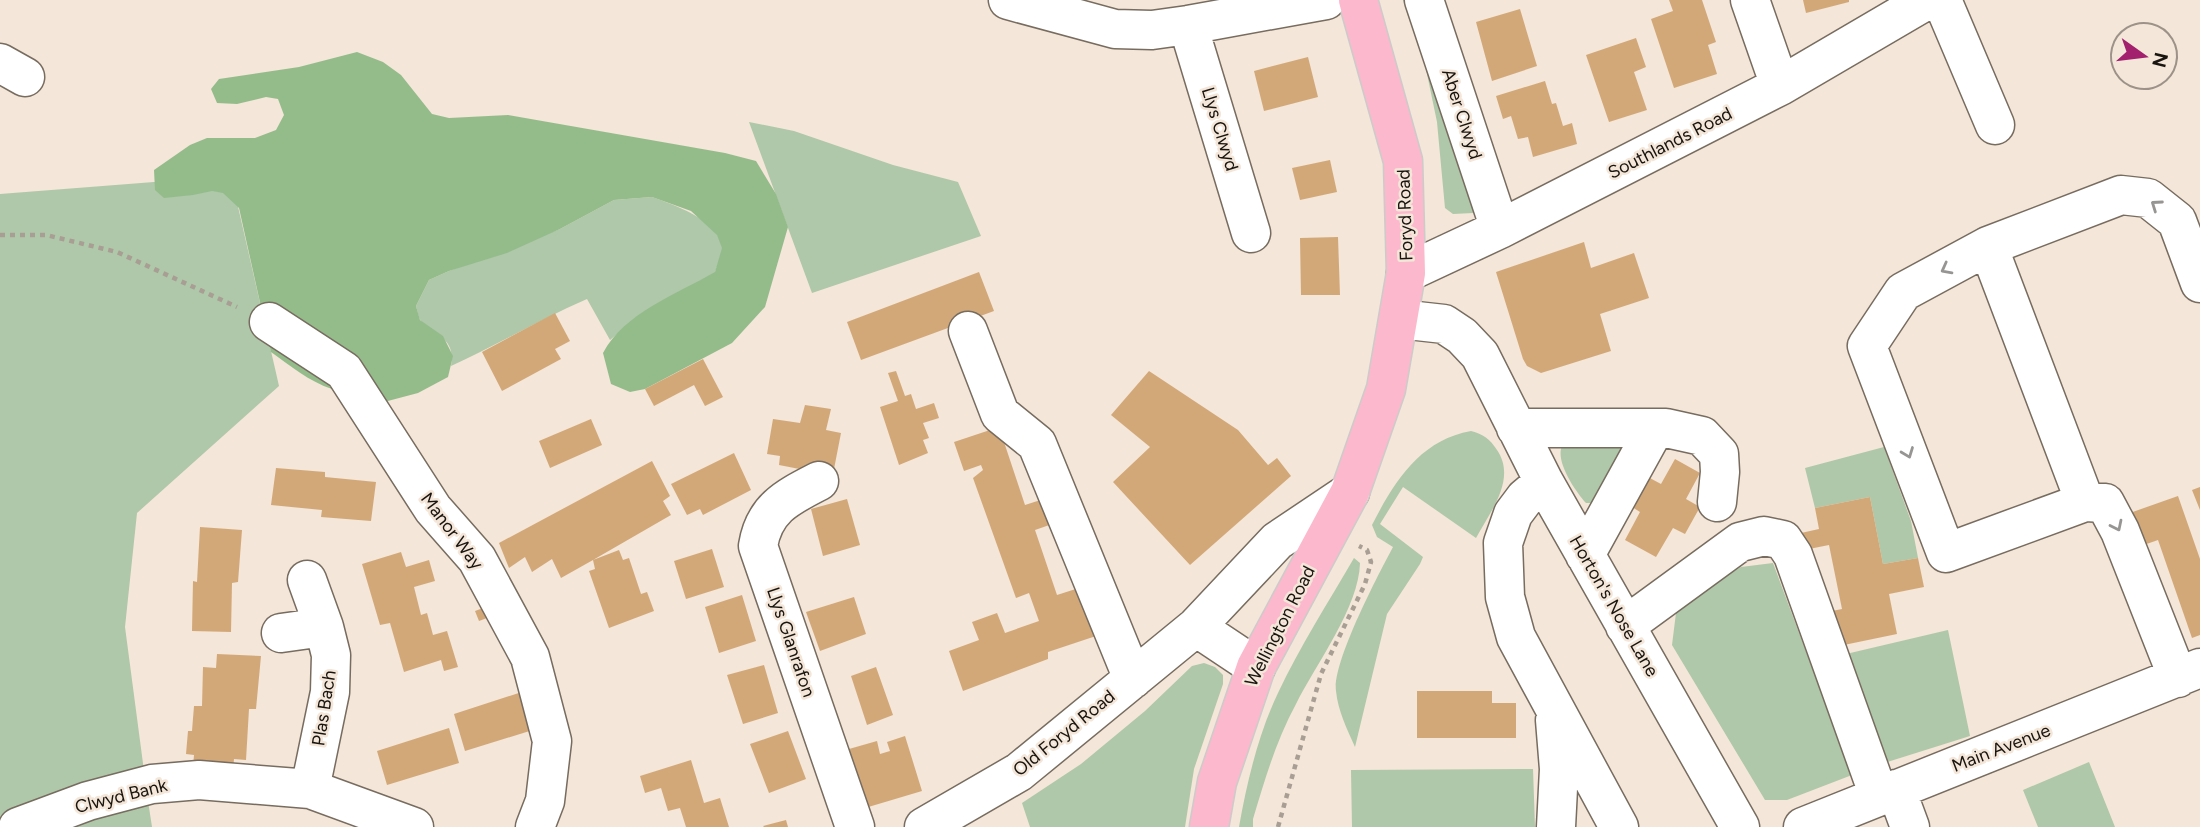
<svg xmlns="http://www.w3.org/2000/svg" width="2200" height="827" viewBox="0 0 2200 827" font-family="Figtree,sans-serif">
<rect width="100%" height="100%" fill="#f4e6d8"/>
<path fill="#aec8a9" d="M1403 0H1414L1478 206 1473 213 1453 214 1445 208 1437 122 1426 69Z
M749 122 794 131 893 165 958 182 981 236 812 293Z
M231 176 279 386 137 513 125 627 144 771 0 821V194Z
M652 197C674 205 717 219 722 246 723 254 717 265 715 273L642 313 610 340 587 299C541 319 497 345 451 366 456 339 437 336 422 322 418 318 418 312 416 306L429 280 449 271 560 229 614 200Z
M1471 431C1483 434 1490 439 1497 450 1517 479 1490 512 1476 538L1403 487 1380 524 1423 557 1420 564 1387 614 1355 747C1347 729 1338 711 1336 691 1332 663 1378 575 1393 547L1377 537 1372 525C1394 482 1420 440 1471 431Z
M1618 445 1622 449 1599 503H1586C1575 491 1555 461 1562 446Z
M1884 447 1911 521 1918 558 1883 564 1870 497 1815 508 1805 468Z
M1354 558 1360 563C1359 607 1316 664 1296 704 1276 741 1265 779 1253 819V827H1239C1247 782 1258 735 1278 693 1300 646 1328 603 1354 558Z
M1773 563 1852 775 1787 800H1765L1672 645 1677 605 1741 567Z
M1948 630 1970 736 1881 764 1846 654Z
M1204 663 1215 667 1223 675V684L1194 769 1185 827H1030L1022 803 1081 764 1145 711 1192 666Z
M2089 762 2115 827H2038L2023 790Z
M1533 769 1535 827H1352L1351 770Z
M148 801 152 827H55Z"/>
<path fill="#94bc8b" d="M357 52 383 62 401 75 432 114 449 118 508 115 725 153 756 161 776 194 788 227 765 307 732 343 645 389 630 392 611 384 603 353C624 313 677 294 715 272L722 248 717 235 691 211 652 197 614 200 560 229 507 253 449 271 429 280 416 306 420 320 443 336 453 356 448 377 418 393 384 402C368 390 350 394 332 389 310 382 289 365 271 352L239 208 223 193 212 191 193 195 164 198 155 190 154 170 190 145 207 138H255L276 130 284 115 278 99 266 97 237 104 217 103 211 89 219 79 299 67Z"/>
<path fill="#d3a878" d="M1669 0H1702L1716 42 1708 45 1717 74 1674 88 1651 19 1673 11Z
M1803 0H1849V2L1806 13Z
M1520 9 1537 66 1492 81 1476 22Z
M1636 38 1646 67 1634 72 1647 110 1609 122 1586 55Z
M1308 57 1318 97 1264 111 1254 71Z
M1545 81 1552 104 1556 103 1563 126 1572 123 1577 144 1533 157 1528 137 1518 139 1511 116 1503 119 1496 96Z
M1330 160 1337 192 1300 200 1292 168Z
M1338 237 1340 295H1301L1300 238Z
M1584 242 1591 268 1634 253 1649 298 1600 314 1611 351 1541 373 1527 366 1523 359 1496 272Z
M979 272 994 311 861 360 847 322Z
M555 313 570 341 555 349 561 359 502 391 482 352Z
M703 359 723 397 705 406 694 385 654 406 645 389Z
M896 371 905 396 911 394 916 409 934 403 939 418 923 423 929 438 923 440 928 453 899 465 880 407 898 401 888 373Z
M1149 371 1238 430 1268 465 1277 458 1291 476 1190 565 1113 482 1150 447 1111 415Z
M805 405 831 409 826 430 841 433 834 469 822 466 820 473 779 465 780 456 767 454 773 419 800 423Z
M591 419 602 445 550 468 539 441Z
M999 427 1025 505 1053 496 1061 521 1035 530 1057 595 1082 587 1099 635 1048 652V659L963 691 949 651 979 640 972 622 997 613 1005 633 1039 621 1029 593 1016 598 973 478 983 470 981 465 964 471 954 442Z
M734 453 751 490 703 515 700 509 687 515 671 484Z
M1675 459 1700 473 1686 499 1700 507 1685 534 1673 528 1656 557 1625 540 1640 512 1629 505 1646 476 1661 484Z
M652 461 670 496 663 501 671 515 593 560 619 550 623 560 629 558 641 594 647 592 654 611 609 628 589 571 595 569 593 560 561 578 552 559 532 572 525 557 509 568 499 543Z
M276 468 325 472V477L376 482 371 521 321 517 322 510 271 505Z
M2200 487V510L2192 490Z
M2178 496 2200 559V635L2192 638 2158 540 2138 547 2127 514Z
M1870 497 1883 564 1918 558 1924 587 1889 594 1897 634 1839 646 1832 611 1842 609 1829 545 1804 550 1801 533 1819 529 1815 508Z
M847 499 860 545 823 556 811 509Z
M200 527 242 530 238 582 232 583 231 632 192 631 193 581 197 582Z
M712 549 724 587 686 599 674 561Z
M401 552 406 567 429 560 435 581 414 587 421 615 427 613 433 635 447 631 458 667 444 671 441 660 404 672 390 623 380 625 362 564Z
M742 595 756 641 719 653 705 607Z
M854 597 866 634 820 651 806 612Z
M483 608 487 618 479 621 475 611Z
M217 654 261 656 256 709H249L246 760 234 759 233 770 193 767 194 755 186 754 188 731H192L194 706H202L203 667 216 668Z
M764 665 778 713 743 724 727 675Z
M876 667 893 715 867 725 851 676Z
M525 691 536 729 465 751 454 714Z
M1417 691H1492V703H1516V738H1417Z
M449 728 459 763 387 785 377 751Z
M788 731 806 779 769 793 750 744Z
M905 736 922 791 865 808 849 749 877 741 880 754 890 751 887 742Z
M691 760 704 803 720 798 729 827H686L680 808 668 811 661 788 645 793 640 776Z
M786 820 788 827H764L763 826Z"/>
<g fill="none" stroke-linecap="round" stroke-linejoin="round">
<defs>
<path id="minor" d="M1008 0 1115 29 1152 30 1188 25 1326 0
M1424 0 1500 229
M1750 0 1780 86
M1942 0 1995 125
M1188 25 1251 233
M0 63 25 77
M1988 246 2085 502
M1406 273 1500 229 1780 86 1927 0
M1399 319 1444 324 1462 336 1480 355 1544 482 1740 827
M269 322 344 371 433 509 477 559 530 657 552 741 545 801 535 827
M968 331 1000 414 1037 444 1133 679
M1516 428H1666L1702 436 1719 454 1720 472 1717 502
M819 481C788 497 764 508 758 546L855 827
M1544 482 1525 498 1513 514 1503 543 1505 597 1516 637 1619 827
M1585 555 1655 428
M307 580 324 627
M1625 626 1740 542 1764 536 1783 540 1793 555 1879 796
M1196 627 1256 667
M281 633 324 627 331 655 330 692 310 789
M2178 678 2120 531 2105 503 2085 502 1946 553 1867 346 1903 292 1988 246 2121 195 2148 198 2177 221 2200 283
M1555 720 1559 769 1556 827
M1896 789 1910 827
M18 827 88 801 152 784 199 780 310 789 414 827
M924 827 1019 772 1196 627 1277 541 1350 492
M1803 827 2200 668"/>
<path id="major" d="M1209 827 1217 782 1256 667 1350 492 1386 389 1406 273 1403 161 1358 0"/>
</defs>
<use href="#minor" stroke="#776c5f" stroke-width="41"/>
<use href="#major" stroke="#cccbca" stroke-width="41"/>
<path stroke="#a89e93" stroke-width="4.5" stroke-dasharray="5 5" stroke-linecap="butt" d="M0 235H46L117 252 237 307
M1278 827 1321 674 1365 584 1371 562 1367 550 1359 546"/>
<use href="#minor" stroke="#fff" stroke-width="38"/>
<use href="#major" stroke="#fcb8cd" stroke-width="38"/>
</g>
<defs><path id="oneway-chevron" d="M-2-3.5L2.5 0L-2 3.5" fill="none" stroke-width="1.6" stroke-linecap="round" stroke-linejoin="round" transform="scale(1.75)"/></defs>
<g stroke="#979593">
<use href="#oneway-chevron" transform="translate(2156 205) rotate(-145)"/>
<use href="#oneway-chevron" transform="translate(1946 269) rotate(152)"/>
<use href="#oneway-chevron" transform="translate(1908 453) rotate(69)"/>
<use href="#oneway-chevron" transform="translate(2117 526) rotate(64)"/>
</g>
<g text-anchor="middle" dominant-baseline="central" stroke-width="5" stroke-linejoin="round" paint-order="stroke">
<g font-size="18" fill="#18140f" stroke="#f4e6d8">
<text transform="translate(1462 114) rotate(72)">Aber Clwyd</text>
<text transform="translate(1220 129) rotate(73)">Llys Clwyd</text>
<text transform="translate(1670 143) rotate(-27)">Southlands Road</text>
<text transform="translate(1405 215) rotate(-92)">Foryd Road</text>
<text transform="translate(452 531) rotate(53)">Manor Way</text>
<text transform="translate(1614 606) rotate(60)">Horton's Nose Lane</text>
<text transform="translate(1280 626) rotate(-63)">Wellington Road</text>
<text transform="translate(791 642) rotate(71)">Llys Glanrafon</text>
<text transform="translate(324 708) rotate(-81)">Plas Bach</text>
<text transform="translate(1064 733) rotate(-39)">Old Foryd Road</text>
<text transform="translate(2001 748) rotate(-21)">Main Avenue</text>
<text transform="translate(121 796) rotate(-14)">Clwyd Bank</text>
</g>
</g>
<g transform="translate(2144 56) rotate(104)"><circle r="33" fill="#f4e6d8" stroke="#9c9288" stroke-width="2"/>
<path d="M0-5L12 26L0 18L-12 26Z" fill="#a3206e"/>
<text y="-10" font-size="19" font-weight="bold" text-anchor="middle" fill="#18140f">N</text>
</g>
</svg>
